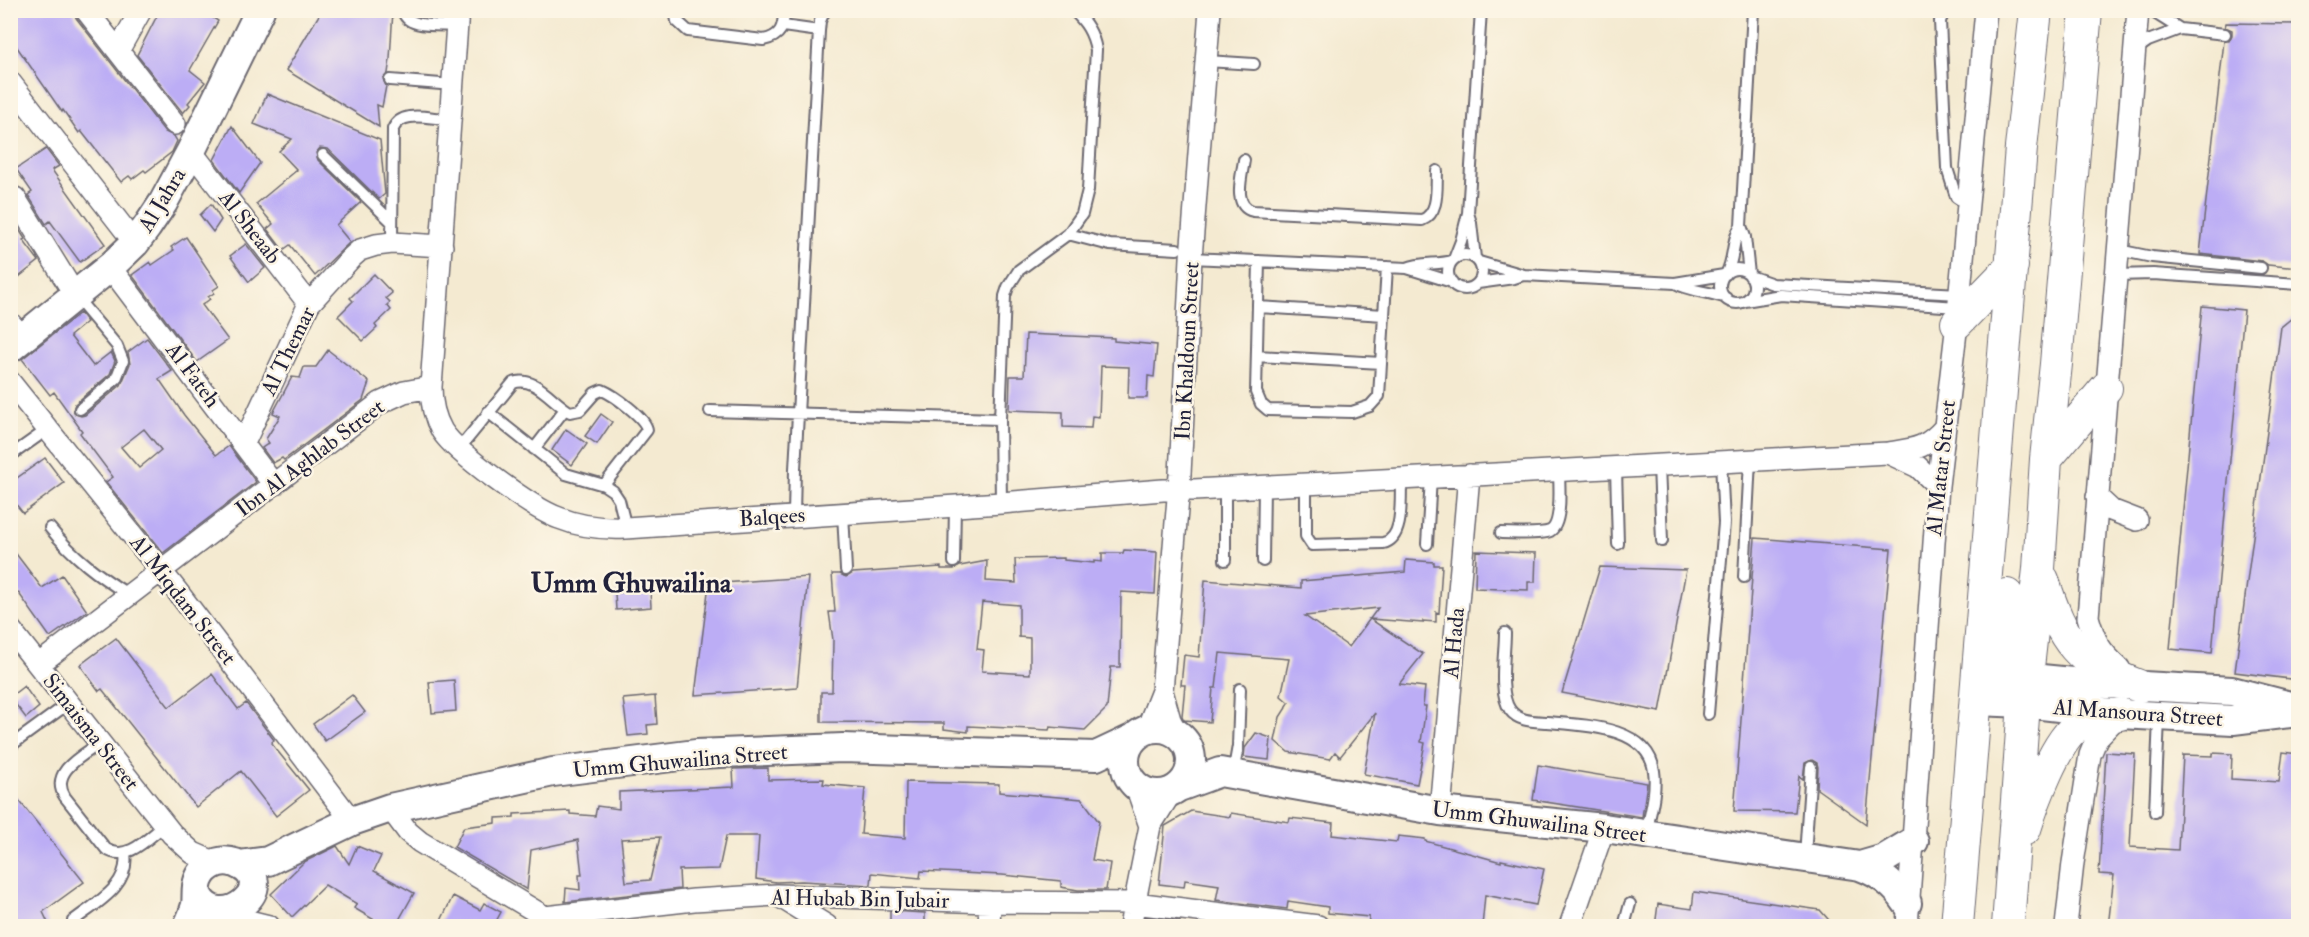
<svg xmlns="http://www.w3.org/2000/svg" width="2309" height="937" viewBox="0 0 2309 937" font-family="'IM FELL Double Pica',serif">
<rect width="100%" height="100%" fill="#fcf5e5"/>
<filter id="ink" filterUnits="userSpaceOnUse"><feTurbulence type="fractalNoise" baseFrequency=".0167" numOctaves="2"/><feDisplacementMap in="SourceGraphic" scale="12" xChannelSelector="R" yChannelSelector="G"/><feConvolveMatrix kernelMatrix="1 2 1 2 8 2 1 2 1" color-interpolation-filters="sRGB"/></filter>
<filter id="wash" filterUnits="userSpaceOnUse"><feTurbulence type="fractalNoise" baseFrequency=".008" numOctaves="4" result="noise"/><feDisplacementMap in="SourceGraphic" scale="24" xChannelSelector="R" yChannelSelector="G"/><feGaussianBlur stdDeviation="1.35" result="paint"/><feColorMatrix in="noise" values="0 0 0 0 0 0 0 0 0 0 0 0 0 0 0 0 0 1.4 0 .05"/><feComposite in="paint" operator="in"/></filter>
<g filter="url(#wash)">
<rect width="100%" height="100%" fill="#f4ead1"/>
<g id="blocks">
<path fill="#bcadf5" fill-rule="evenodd" d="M10 10H73L76 18 165 132 174 136 177 141 172 152 146 172 144 170 132 179 129 176 121 182 81 131 79 133 63 110 62 112 10 37Z
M160 10H201L218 21 190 70 205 82 188 103 190 105 183 113 137 55Z
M322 10H393L390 59 388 73 383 79 386 86 382 107 377 105 379 127 286 70Z
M2226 23 2298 24V268L2268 265 2262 261 2200 254 2224 41H2229L2232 35V30L2225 27Z
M267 94 380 140 385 194 379 199 328 149 320 148 316 153 318 160 361 202 336 225 350 242 315 276 290 245 283 250 267 229 273 224 256 204 297 170 279 151 292 139 254 124Z
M232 126 260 163 239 193 214 160Z
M46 149 59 166 52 170 105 244 80 262 50 221 46 224 28 195 32 192 16 169Z
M211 204 221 220 213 232 200 215Z
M10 215 25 239 23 240 39 261 10 284Z
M186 237 219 286 213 290 214 293 208 297 210 299 202 305 228 340 197 362 132 275 150 262 152 265 174 250 171 247Z
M246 244 265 268 249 282 230 256Z
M374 274 392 293 386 298 390 302 387 305 391 310 375 325 377 328 363 341 338 316 353 301 350 298Z
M2202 306 2244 310 2212 653 2170 649Z
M80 313 87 322 70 336 93 366 111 352 115 361 110 374 75 404 73 410 75 414 81 416 85 415 121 385 130 364 128 352 147 338 172 371 159 379 184 415 216 455 229 446 256 482 163 553 106 482 113 477 80 433 82 431 54 392 50 395 22 359ZM144 429 161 450 139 468 121 447Z
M2298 313V680L2235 672 2281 327Z
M1026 334 1114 338V341L1157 345 1154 377 1148 376 1147 398H1128L1129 367 1101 366 1099 417 1092 416 1091 428 1063 427V412L1009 410 1010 376H1024Z
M328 350 369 382 363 400 284 460 282 458 273 463 262 448 269 443 266 439 280 416 273 413 292 377 300 378 304 367H316Z
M601 414 612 422 597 444 585 436Z
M566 429 587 444 572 465 552 450Z
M45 458 64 483 23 513 10 497V483Z
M1755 538 1891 549 1866 824 1817 789 1818 767 1817 763 1812 760 1805 763 1803 779 1799 776 1795 812 1734 811Z
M10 546 42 588 62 575 87 611 50 637 18 592 10 598Z
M1124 550 1157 552 1155 594 1121 592 1120 667H1111L1107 708 1085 730 1050 727 1049 730 968 726V732L944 729V723L821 722V692H832L833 640 829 612H835L832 574H840L846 577 853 573 941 567V569H954L960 566 987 561 986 581 1016 583 1015 559 1064 558V560L1094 563V561L1102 562V553H1123ZM982 602 1019 605V637L1030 638V674L982 671 984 650 977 649Z
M1476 551 1536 553 1535 582H1528V590L1475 588Z
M1406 560 1434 562V565H1442L1439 613 1436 612V622L1423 621V623L1370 619 1423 654 1399 684 1425 687 1423 706H1426L1421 742 1425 743 1417 784 1364 774 1375 713 1340 757 1335 752 1330 759 1288 752 1275 741 1280 717 1289 703 1281 696 1289 659 1220 653 1216 688H1213L1210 722 1184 720 1182 716 1185 685H1181L1184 655 1199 657 1205 580 1301 588V581L1405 572ZM1378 608 1349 647 1305 616Z
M1600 567 1686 570 1660 712 1562 693Z
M808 577 797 688 695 695 709 584Z
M650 590 651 607 616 610 615 593Z
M116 638 169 707 212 674 238 709 246 703 274 740 271 743 309 790 276 816 241 771 196 807 102 689 99 691 80 665Z
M454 680 456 711 432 713 429 682Z
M24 686 39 707 26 718 10 697Z
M352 695 365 712 325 741 313 724Z
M655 696 657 724 647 725 648 734 628 736 623 699Z
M1256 733 1271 738 1269 760 1244 757 1245 748Z
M2106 752 2135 754 2130 847 2178 850 2183 755 2213 756V753L2232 754 2231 779 2279 782 2283 752 2298 754V927H2108L2114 875 2099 874Z
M1538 765 1647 783 1642 817 1533 800Z
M768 768V780L824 779 823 784 865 788 861 834 905 838 906 782 999 784V792L1082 799 1099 822 1092 860 1110 863 1106 890H1078L1061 887V881L1002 875 921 871 920 878 872 873 871 885 802 881 776 882 756 879 759 836H726L719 869 679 870 680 889 565 902 566 888 580 890 579 875H582L578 840 531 850 527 890 454 847 464 827 496 823V818L514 817V814L570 811V814L595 816 597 806 619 809V792L734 787 733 769ZM660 837 650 880 626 882 621 839Z
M10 789 84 882 43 912 50 927H10Z
M1191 811 1230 817 1231 813 1289 822 1290 818 1333 823 1332 835 1397 842 1398 836 1425 839V841L1501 862V860L1544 869 1536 905 1485 895 1482 927H1368L1369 917 1328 913V907L1288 901 1287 909 1216 900 1219 885 1185 880 1184 887 1159 884 1165 826Z
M337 846 349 864 357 846 381 856 374 871 414 893 395 927H386L354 908 357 904 325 885 292 917 271 894 304 862Z
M1694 892 1820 910 1835 927H1655L1658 904 1692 909Z
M453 896 480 910 484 903 501 912 493 927H438Z
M890 911 925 913V927H890Z
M1145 917 1180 921 1179 927H1143Z"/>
</g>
</g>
<g filter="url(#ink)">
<use href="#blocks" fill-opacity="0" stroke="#6c6870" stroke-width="1.5"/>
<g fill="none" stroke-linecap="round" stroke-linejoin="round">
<defs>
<path id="lane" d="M403 10C406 30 441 24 458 26
M675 10 677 21 688 31 763 40C781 37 784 27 784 10
M1945 10 1940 21 1947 168 1956 197 1968 205
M2150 10 2180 29 2225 34
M783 26 819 31
M2134 51 2148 41 2180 29
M1207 61 1254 64
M390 80 454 85
M323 155 391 221
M1244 160C1242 176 1232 206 1253 211L1422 220C1440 213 1436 187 1437 171
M1468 213 1471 223 1475 258
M1068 234 1110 245 1177 249
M392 243 393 129C402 108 433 120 451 119
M2118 250 2152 257 2261 268
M1448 272a17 17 0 1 1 34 0a17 17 0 1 1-34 0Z
M1191 258 1407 268 1452 282
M1454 259 1461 241 1468 213 1481 10
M1259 261 1256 392 1261 404 1268 410 1352 412 1370 406 1379 396 1387 267
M1479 262 1524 275 1675 283 1724 275
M1407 268C1421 262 1437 265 1452 261
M1720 286a17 17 0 1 1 34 0a17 17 0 1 1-34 0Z
M1726 274C1735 259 1731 240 1741 226
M1749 274 1745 237 1741 226 1753 10
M2116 275 2153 274 2298 284
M1750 276 1773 284 1960 294
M1478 283 1514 278 1523 275
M1675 283C1691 292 1709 291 1726 298
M76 297 117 346 123 361 116 379 80 409
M1745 301 1781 295 1958 307
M1258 307 1384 315
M1257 356 1381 363
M710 411 1000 419
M488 412 566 474 604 485 613 491 619 500 626 528
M459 449 513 383C535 375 552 402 570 412L580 410 595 393 602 390C614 395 646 418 647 430L604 485
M534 449 565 409
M10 456 48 429
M1659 465 1662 541
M1616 468 1618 544
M1306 484V536L1312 545 1383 543C1405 539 1400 497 1401 479
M1001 503 1000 419 1005 296 1008 287 1019 270 1068 234 1082 214 1088 190 1096 50C1093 33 1086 22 1073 10
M843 513 846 570
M794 515 795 469 819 31 820 21 825 10
M50 528C73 557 99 576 129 595
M1501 533C1513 533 1540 535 1550 531 1563 524 1559 484 1559 471
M1427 544 1431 478
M1225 560V489
M1263 561 1264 486
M954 562 955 506
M1744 577 1750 460
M1505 633C1505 654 1498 693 1510 710 1519 722 1534 721 1547 722 1583 725 1648 726 1654 771 1657 791 1650 814 1646 834
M1708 714 1724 523 1721 462
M100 743C82 756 49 772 65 797L106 849C127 863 149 837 165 825
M10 746 69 703
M1233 774 1238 746 1240 689
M2155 812 2159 718
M1805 856 1811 767
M73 921C96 903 130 886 125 854
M1624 926 1630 904"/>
<path id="street" d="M86 10 175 124
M458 10 431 387C431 403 434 417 442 431 456 453 533 509 559 518 581 527 603 529 626 528L1001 503 1163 490H1194L1888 453C1914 449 1926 449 1945 427
M118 51 141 10
M10 82 135 243
M191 151 309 304
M15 198 75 295
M110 267 274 485
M10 323 23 338
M10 382 177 591 352 821
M244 443 309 304 351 258 360 250 376 245 392 243 442 246
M1888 453 1918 467 1938 486
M2097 497 2111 510 2137 520
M10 629 172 834 193 853 216 863
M39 664 380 403 404 392 431 387
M2119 668C2099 650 2095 642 2088 617L2138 10
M1162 691 1170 720 1177 733
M1147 729 1162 691 1180 474 1191 258 1210 10
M1136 786 1150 826
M390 808 408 832 420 842 555 923
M1440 811 1469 475
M779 896 827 926
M232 917 269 926
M545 917 694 900 777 895 990 902 1135 903 1318 926
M989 926 990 902
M1130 926 1150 826 1172 791
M1570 926 1604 828
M1907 926 1938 486 1957 323 1986 10
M2066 926 2073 863 2090 755 2097 738 2120 714"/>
<path id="secondary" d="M10 348 110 267 135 243 147 227 163 203 191 151 260 10
M2003 675 2072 682 2232 691 2294 707
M1977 701 2024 703 2120 714 2233 720 2298 712
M1125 761a33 33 0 1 1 66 0a33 33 0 1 1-66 0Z
M1179 787 1220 772 1440 811 1604 828 1860 866C1881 874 1895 885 1907 903
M239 865 268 861 352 821 390 808 553 772 696 754 843 748 1096 756 1132 739
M1860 866 1884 859 1914 841
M188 926C191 920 194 912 196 905 197 898 196 893 197 886 200 868 218 857 235 863 286 883 220 937 198 896"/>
<path id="primary" d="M1957 323 2012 266
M2046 459 2106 388
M2043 580C2063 643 2077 662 2139 686
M2007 595 2002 683 2009 695 2024 703
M2025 829C2033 803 2056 739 2079 725 2090 718 2107 717 2120 714
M1957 926 2021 148 2036 10
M2008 926 2024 703 2039 569 2046 459 2056 364 2086 10"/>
</defs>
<use href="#lane" stroke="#6c6870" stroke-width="14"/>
<use href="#street" stroke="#6c6870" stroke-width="24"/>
<use href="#secondary" stroke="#6c6870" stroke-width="32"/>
<use href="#primary" stroke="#6c6870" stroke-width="34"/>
<use href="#lane" stroke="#fff" stroke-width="10"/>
<use href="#street" stroke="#fff" stroke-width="21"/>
<use href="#secondary" stroke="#fff" stroke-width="28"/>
<use href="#primary" stroke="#fff" stroke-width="32"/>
</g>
</g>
<g text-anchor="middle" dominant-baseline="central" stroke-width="5" stroke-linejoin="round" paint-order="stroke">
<g font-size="22" fill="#22223b" stroke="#fcf5e5">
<text transform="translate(162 200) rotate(-59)">Al Jahra</text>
<text transform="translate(250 227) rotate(52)">Al Sheaab</text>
<text transform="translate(288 351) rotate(-64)">Al Themar</text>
<text transform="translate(1187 351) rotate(-87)">Ibn Khaldoun Street</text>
<text transform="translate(193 375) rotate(53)">Al Fateh</text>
<text transform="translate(310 458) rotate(-37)">Ibn Al Aghlab Street</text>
<text transform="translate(1941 468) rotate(-84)">Al Matar Street</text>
<text transform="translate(772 517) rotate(-4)">Balqees</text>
<text transform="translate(183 600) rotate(52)">Al Miqdam Street</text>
<text transform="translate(1454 643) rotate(-85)">Al Hada</text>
<text transform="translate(2138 713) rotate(4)">Al Mansoura Street</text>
<text transform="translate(91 732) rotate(52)">Simaisma Street</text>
<text transform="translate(680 761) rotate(-5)">Umm Ghuwailina Street</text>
<text transform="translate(1539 822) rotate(7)">Umm Ghuwailina Street</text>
<text transform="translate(860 899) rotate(1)">Al Hubab Bin Jubair</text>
</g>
<g font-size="28" font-weight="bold" fill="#22223b" stroke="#fcf5e5">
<text x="631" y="583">Umm Ghuwailina</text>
</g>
</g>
<rect width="2309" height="937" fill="none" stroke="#fcf5e5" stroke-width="36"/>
</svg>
